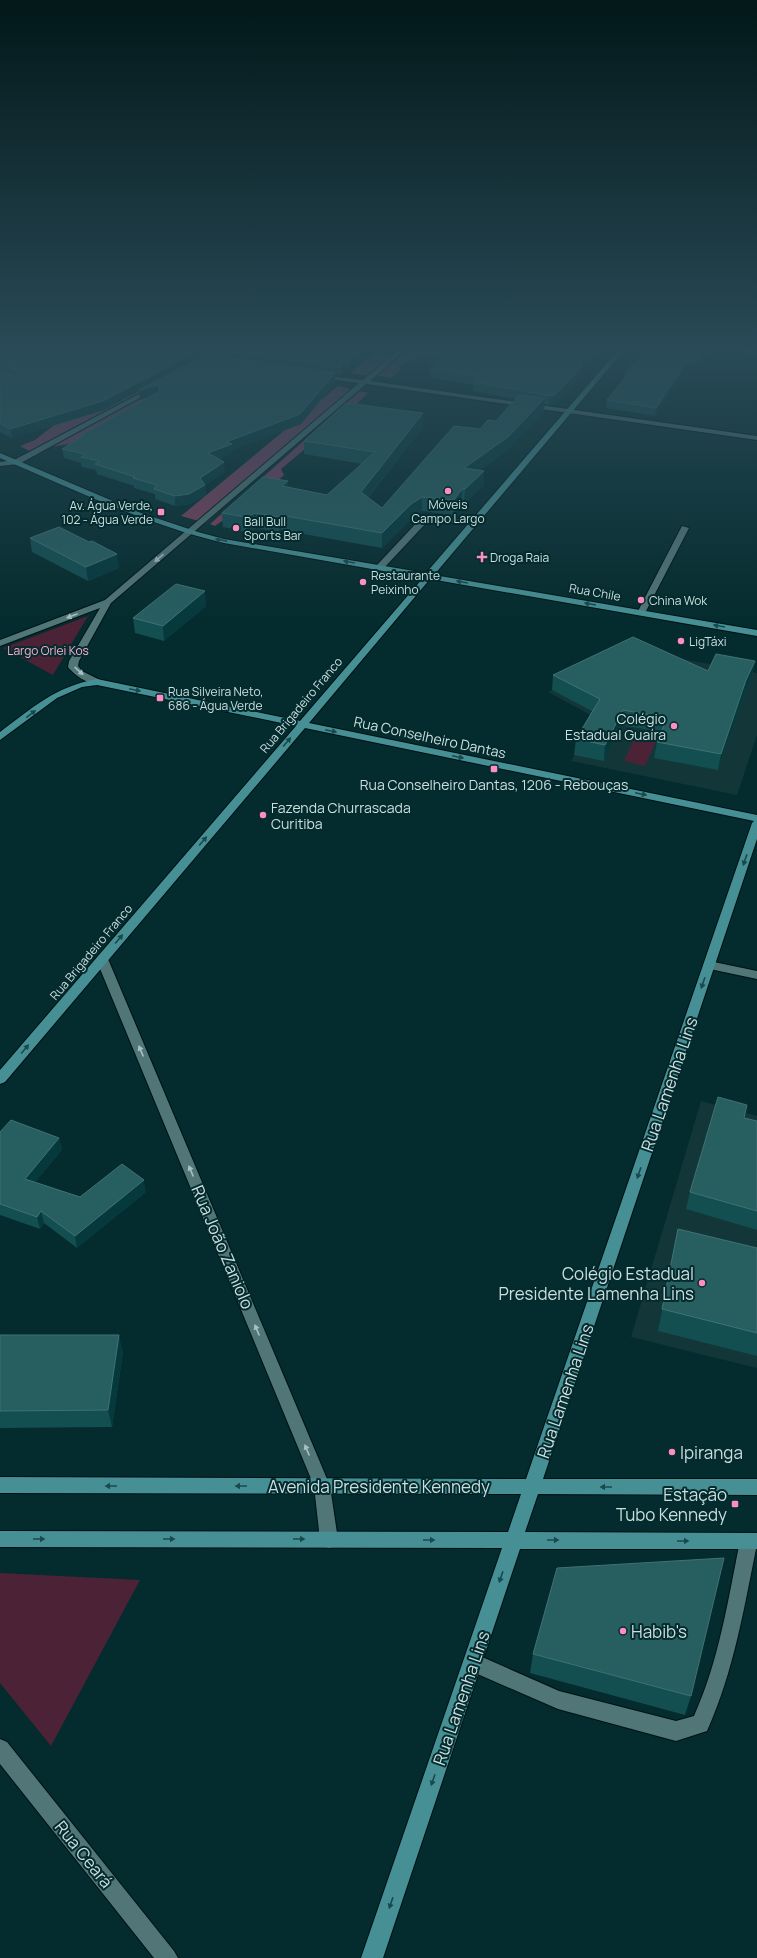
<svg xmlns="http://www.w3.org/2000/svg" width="757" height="1958" viewBox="0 0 757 1958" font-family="Manrope,sans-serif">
<rect width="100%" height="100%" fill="#042b2d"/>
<path fill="#133739" d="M635 650 757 673V735L737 795 571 761 596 718 548 692Z
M701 1101 757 1116V1368L631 1337Z"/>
<path fill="#4c2237" d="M88 616 53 675 3 648Z
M635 737 656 741 645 766 624 761Z
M0 1573 140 1580 51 1746 0 1683Z"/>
<path fill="#7f405e" d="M410 349H427L413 361 409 360 399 367 401 369 391 378 377 375Z
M377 352 394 356 369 376 350 373Z
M204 364 75 443 50 447Z
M338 386 354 390 206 523 181 516Z
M146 389 31 452 20 446 35 440 58 422 108 401Z
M360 391 368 393 343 417 281 469 284 475 231 522 222 521 215 526 210 524Z"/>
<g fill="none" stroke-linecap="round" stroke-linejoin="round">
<defs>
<path id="minor" d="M400 349H406L370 381 757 436V440L366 384 111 603 79 661 78 666 82 671 100 680V684C90 686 74 675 68 667L69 661 100 608 0 646V640L105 600 359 383 321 378 318 376 319 375 363 380Z
M730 349 757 350V354L733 351Z
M154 386 157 388 156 389 19 464 0 466V462L14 460Z
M430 516 473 521 477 523 473 525 428 521 383 569H377V565L422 517Z
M682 526 689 528 645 613 644 615H638L637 613Z
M102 955 108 959 330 1486 338 1540 335 1546 329 1548 323 1546 320 1540 314 1486 96 959Z
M709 961 757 971V979L705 968 703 965Z
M749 1533 755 1535 757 1544C744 1608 734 1671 707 1731L676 1741 558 1709 466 1669 464 1662 466 1655 473 1653 559 1691 676 1721 694 1716C719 1661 728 1600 740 1541L743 1535Z
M0 1739 7 1742 174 1951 178 1958H154L0 1764Z"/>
<path id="major" d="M619 349H625L434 575 757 630V636L430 579 309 723 757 815V839L543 1479H757V1495L538 1494 525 1532 757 1533V1549H520L383 1958H361L502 1548 0 1547V1531L508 1532 521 1494 0 1493V1477L526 1479 752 823 754 821 305 728 5 1082 0 1084V1070L296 726 97 685 82 687 57 698 0 740V732C34 707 54 687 97 679L300 721 423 578 224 543C145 524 74 490 0 458V453L141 513 198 532 224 539 426 573Z"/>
</defs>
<use href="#minor" stroke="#001214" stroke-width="2"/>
<use href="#major" stroke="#001214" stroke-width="2"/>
<use href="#minor" fill="#517678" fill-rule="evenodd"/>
<use href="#major" fill="#469095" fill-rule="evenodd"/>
</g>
<path fill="#134e51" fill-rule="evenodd" d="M0 349H371V351L349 369H346L341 375H335V382L301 424 232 450V454L219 459 225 472 205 485 206 495 190 504 175 506 155 499V494L134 488V486L97 474 96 470 82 467 81 463 64 458 62 449 81 437V435L150 397 140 400 139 391 104 410 12 438 0 432ZM194 355 202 356 194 361Z
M646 349H714L695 369 684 372 655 416 606 408 607 400 624 379 625 372 646 353Z
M417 352 582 371V375L555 404 549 405 544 404V412L507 451 480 470 484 471V485L464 504 462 503 454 515 422 511 411 519 382 548 281 530 279 532 257 528 247 532 223 527 222 513 288 487 327 495 362 464 304 454V441L423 413V427L368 498 382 508 480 429 496 421 516 399 473 391 474 385 430 377V368L435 364 417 361Z
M30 538 119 568 88 581 32 552Z
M206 606 164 641 135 633 133 618Z
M755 661 752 676 744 695 718 770 654 758 657 742 661 732 621 725 604 761 574 755 576 739 592 711 552 690 553 675 708 671Z
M744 1118 757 1121V1230L686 1209 690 1192Z
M0 1132 59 1138 62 1150 35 1182 80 1197 146 1192 77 1248 44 1223 40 1229 0 1215Z
M678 1229 757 1248V1356L658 1331Z
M0 1335 123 1352 112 1427 0 1428Z
M533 1654 691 1696 685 1715 530 1673Z"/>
<path fill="#05393c" d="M364 349H371V351L349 369V361Z
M598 349H606L582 371V375L555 404 549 405 550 396 579 365Z
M708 349H714L695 369 684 372 655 416 656 408 685 364Z
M194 353V362L158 385 159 394 140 400 139 391 104 410 12 438 10 429Z
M346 360V369L341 375V367Z
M335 373V382L301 424 232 450V454L209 463 208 453 226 442Z
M545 398 544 412 507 451 463 482 464 468Z
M423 413V427L361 506V492Z
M224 462 225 472 205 485 206 495 190 504 175 506V496L200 478Z
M484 471V485L464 504 465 489Z
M288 481V495L282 486Z
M462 489V503L454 515V500Z
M422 497V511L411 519 382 548V533L411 504Z
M256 513 257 528 247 532 246 517Z
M280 515 281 530 279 532V517Z
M117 554 119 568 88 581 86 567Z
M205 591 206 606 164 641 163 626Z
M755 661 752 676 744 695 718 770 721 754 746 680Z
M623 710 621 725 604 761 605 745Z
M59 1138 62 1150 28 1191 25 1179Z
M144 1180 146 1192 77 1248 75 1236Z
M41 1211 44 1223 40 1229 37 1217Z
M119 1335 123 1352 112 1427 108 1410Z"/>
<path fill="#275e60" stroke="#417274" d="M0 349H165L194 353 103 401 10 429 0 423V372L16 376 20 374V371L0 365Z
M207 349H364L349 361 346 360 341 367Z
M421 349H598L579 365 583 366 555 395 550 396 474 382 477 376 430 368 444 356 417 352Z
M647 349H708L696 361 685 364 656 408 607 400 629 373 625 372 649 351Z
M206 355 335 373 300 414 226 442 232 444 208 453 224 462 200 478 205 485 189 494 175 496 154 489 157 485 133 478 135 477 95 464 100 461 81 457 85 454 62 449 84 435H81L160 391 158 385 139 390Z
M519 395 545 398 508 437 464 468 484 471 465 489H462L454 500 422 497 411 504 382 533 280 515 279 517 256 513 246 517 222 513 263 477 288 481 282 486 327 495 375 452 304 441 346 403 423 413 361 492 382 508 454 426 480 429 488 420 496 421Z
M59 527 89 542 92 541 117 554 86 567 30 538Z
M176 584 205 591 163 626 133 618Z
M633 637 708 671 716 654 755 661 746 680 721 754 657 742 667 718 623 710 605 745 576 739 600 699 553 675Z
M718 1097 747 1105 744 1118 757 1121V1211L690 1192Z
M11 1120 59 1138 25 1179 80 1197 122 1164 144 1180 75 1236 41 1211 37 1217 0 1204V1132Z
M678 1229 757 1248V1333L662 1309Z
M0 1335H119L108 1410 0 1411Z
M724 1558 691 1696 533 1654 557 1568Z"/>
<defs><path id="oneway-solid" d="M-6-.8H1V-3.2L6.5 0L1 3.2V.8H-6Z"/></defs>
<g fill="#18494c">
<use href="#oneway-solid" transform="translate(221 540) rotate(-169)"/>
<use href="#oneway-solid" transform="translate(349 562) rotate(-170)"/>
<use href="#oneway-solid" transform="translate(462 582) rotate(-170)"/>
<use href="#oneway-solid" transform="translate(590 604) rotate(-170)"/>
<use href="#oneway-solid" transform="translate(719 626) rotate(-170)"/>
<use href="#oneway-solid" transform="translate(135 690) rotate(12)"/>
<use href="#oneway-solid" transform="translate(31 714) rotate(-37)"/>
<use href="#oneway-solid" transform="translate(331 731) rotate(12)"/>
<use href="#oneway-solid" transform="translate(287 742) rotate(-50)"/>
<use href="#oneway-solid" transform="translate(458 757) rotate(12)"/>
<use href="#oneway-solid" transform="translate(641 794) rotate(12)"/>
<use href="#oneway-solid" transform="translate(203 841) rotate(-50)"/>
<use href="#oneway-solid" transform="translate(745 860) rotate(109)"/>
<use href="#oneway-solid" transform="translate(119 939) rotate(-50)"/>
<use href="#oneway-solid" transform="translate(703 983) rotate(109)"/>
<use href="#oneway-solid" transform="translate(25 1049) rotate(-50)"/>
<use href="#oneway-solid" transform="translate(639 1173) rotate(109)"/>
<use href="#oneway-solid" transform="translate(111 1486) rotate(-180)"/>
<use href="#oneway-solid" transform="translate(241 1486) rotate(-180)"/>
<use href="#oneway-solid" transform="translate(606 1487) rotate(-180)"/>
<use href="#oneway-solid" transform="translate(39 1539)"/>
<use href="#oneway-solid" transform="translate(169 1539)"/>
<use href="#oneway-solid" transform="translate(299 1539)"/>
<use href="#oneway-solid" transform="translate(429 1540)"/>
<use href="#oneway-solid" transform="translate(553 1540)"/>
<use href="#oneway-solid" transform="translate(683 1541)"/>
<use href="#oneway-solid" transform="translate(501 1577) rotate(109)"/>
<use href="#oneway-solid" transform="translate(433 1780) rotate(109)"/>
<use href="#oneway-solid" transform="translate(391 1903) rotate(109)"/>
</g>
<g fill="#a7c0c1">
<use href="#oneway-solid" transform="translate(159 558) rotate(139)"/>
<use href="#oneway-solid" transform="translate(72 616) rotate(159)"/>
<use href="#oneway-solid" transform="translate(79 671) rotate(42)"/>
<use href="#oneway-solid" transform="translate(141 1051) rotate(-113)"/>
<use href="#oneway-solid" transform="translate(191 1171) rotate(-113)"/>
<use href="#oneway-solid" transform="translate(257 1330) rotate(-113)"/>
<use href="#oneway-solid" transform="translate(307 1450) rotate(-113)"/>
</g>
<linearGradient id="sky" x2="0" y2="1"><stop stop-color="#021819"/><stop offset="0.56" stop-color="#294a57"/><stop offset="1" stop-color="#294a57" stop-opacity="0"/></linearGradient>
<rect width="757" height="623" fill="url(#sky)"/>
<g fill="#fc8fc2" stroke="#042b2d" stroke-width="1.5">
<circle cx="448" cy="491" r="4"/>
<rect x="157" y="508" width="8" height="8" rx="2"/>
<circle cx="236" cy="528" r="4"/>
<path d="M480 551h4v4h4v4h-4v4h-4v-4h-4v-4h4z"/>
<circle cx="363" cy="582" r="4"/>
<circle cx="641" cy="600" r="4"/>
<circle cx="681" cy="641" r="4"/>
<rect x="156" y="694" width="8" height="8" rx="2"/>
<circle cx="674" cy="726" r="4"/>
<rect x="490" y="765" width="8" height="8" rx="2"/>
<circle cx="263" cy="815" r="4"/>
<circle cx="702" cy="1283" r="4"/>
<circle cx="672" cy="1452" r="4"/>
<rect x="731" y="1500" width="8" height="8" rx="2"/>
<circle cx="623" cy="1631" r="4"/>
</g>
<g text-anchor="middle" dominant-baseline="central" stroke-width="4" stroke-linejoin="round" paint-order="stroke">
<g font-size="12" fill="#ccdfe0" stroke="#042b2d" text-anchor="start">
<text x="448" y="504" text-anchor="middle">Móveis<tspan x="448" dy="14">Campo Largo</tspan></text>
<text x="153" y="505" text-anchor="end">Av. Água Verde,<tspan x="153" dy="14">102 - Água Verde</tspan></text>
<text x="244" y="521">Ball Bull<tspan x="244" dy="14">Sports Bar</tspan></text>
<text x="490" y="557">Droga Raia</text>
<text x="371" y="575">Restaurante<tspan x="371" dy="14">Peixinho</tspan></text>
<text x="649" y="600">China Wok</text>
<text x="689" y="641">LigTáxi</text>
<text x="168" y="691">Rua Silveira Neto,<tspan x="168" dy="14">686 - Água Verde</tspan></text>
</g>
<g font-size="12" fill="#ccdfe0" stroke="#042b2d">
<text transform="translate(595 592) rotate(10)">Rua Chile</text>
<text transform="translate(301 705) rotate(-50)">Rua Brigadeiro Franco</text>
<text transform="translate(91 952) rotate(-50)">Rua Brigadeiro Franco</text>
</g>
<g font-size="12" fill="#fbadd0" stroke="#042b2d">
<text x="48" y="650">Largo Orlei Kos</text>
</g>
<g font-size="14" fill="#ccdfe0" stroke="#042b2d" text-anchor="end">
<text x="666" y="718">Colégio<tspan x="666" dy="16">Estadual Guaíra</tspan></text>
<text x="494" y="784" text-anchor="middle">Rua Conselheiro Dantas, 1206 - Rebouças</text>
<text x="271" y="807" text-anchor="start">Fazenda Churrascada<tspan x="271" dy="16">Curitiba</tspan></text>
</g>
<g font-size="14" fill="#ccdfe0" stroke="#042b2d">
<text transform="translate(430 737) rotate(12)">Rua Conselheiro Dantas</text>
</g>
<g font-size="17" fill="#ccdfe0" stroke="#042b2d">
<text transform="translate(669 1084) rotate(-71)">Rua Lamenha Lins</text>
<text transform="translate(223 1247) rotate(67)">Rua João Zaniolo</text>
<text transform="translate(565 1391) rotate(-71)">Rua Lamenha Lins</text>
<text x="379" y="1486">Avenida Presidente Kennedy</text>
<text transform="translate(461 1698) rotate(-71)">Rua Lamenha Lins</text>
<text transform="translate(84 1854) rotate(51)">Rua Ceará</text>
</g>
<g font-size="17" fill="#ccdfe0" stroke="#042b2d" text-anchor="end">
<text x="694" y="1273">Colégio Estadual<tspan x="694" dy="20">Presidente Lamenha Lins</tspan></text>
<text x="680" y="1452" text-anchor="start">Ipiranga</text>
<text x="727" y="1494">Estação<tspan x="727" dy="20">Tubo Kennedy</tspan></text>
<text x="631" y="1631" text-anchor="start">Habib's</text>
</g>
</g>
</svg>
